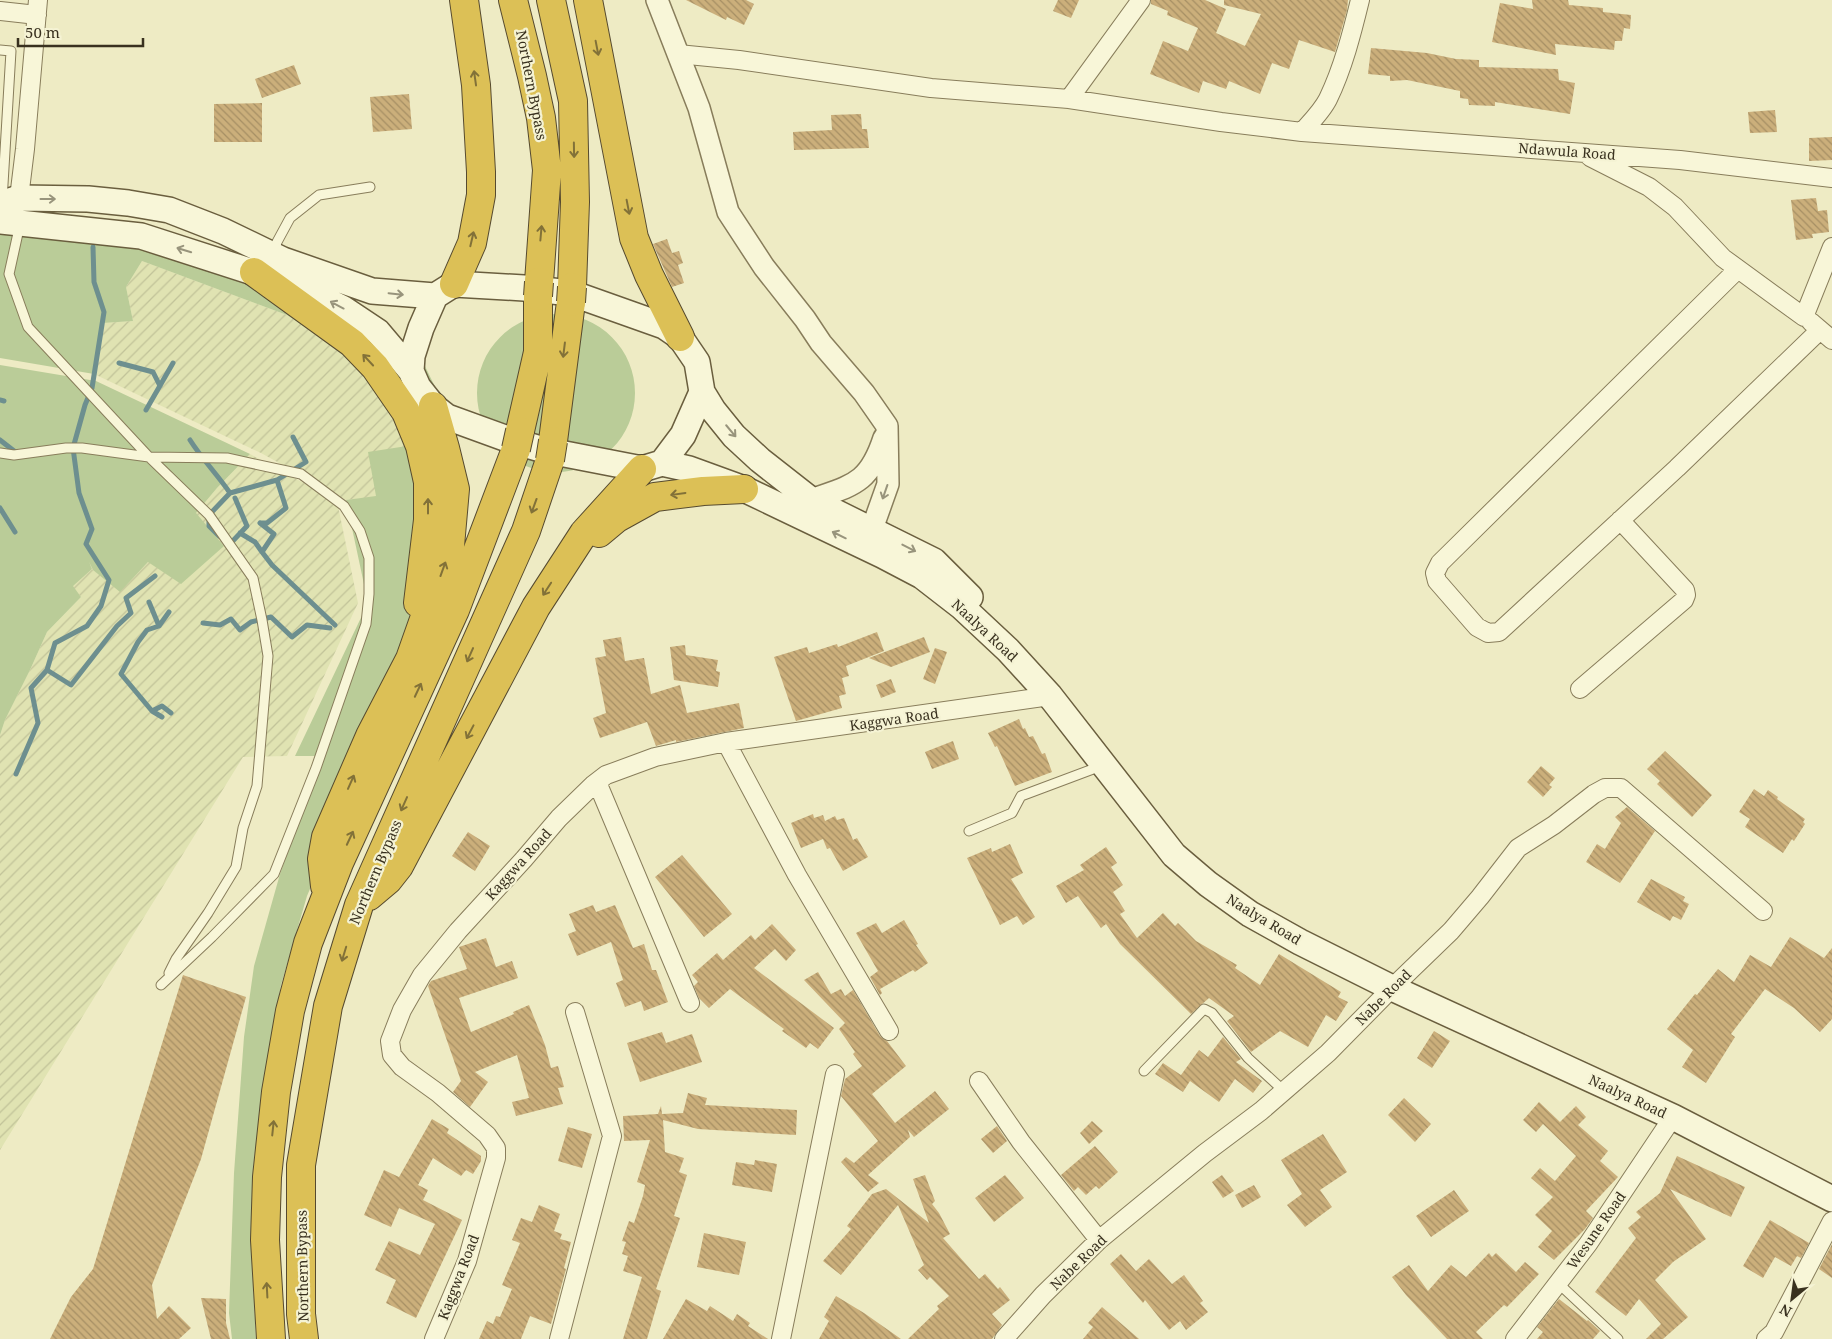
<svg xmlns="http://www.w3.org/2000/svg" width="1832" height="1339" viewBox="0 0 1832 1339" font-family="'Noto Serif',serif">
<defs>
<pattern id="farmland-furrows" width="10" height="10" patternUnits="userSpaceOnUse" patternTransform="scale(1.25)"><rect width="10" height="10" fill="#e0e3b2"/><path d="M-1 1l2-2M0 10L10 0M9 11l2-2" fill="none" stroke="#c1c399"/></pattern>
<pattern id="building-back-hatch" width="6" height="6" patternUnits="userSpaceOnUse" patternTransform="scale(1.25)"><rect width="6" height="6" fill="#cbaf7b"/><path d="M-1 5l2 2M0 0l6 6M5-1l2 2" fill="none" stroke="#a68f64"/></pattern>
</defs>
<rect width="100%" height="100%" fill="#eeebc4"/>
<path fill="url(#farmland-furrows)" d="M142 261 287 315 353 359 385 391 408 446 376 497 346 500 261 453 94 374 103 323 133 321 126 287Z
M250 454 337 501 358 603 287 756 243 757 0 1150V735L5 720 30 670 47 632 81 597 72 586 92 569 120 591 148 562 223 546 195 514 217 488Z"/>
<path fill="#bacc98" d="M0 225 180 239 423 362 438 393 465 479 333 834 307 896 281 985 266 1067 254 1160 251 1234 256 1339H232L229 1313 234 1173 244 1037 254 966 280 874 322 756H295L368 603 346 500 376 496 368 452 407 446 385 391 353 359 287 315 142 261 126 287 133 321 103 323 94 374 0 358Z
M477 393a79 79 0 1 1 158 0a79 79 0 1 1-158 0Z
M0 365 96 381 250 454 217 488 196 513 224 546 181 584 148 562 120 592 93 570 89 562 92 569 73 586 81 597 47 632 30 670 5 720 0 735Z"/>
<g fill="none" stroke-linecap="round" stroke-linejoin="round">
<path stroke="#6d8f8f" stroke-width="5" d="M119 363 153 372 160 386
M0 400 4 401
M146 410 173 363
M0 440 18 454
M190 440C202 459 217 474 230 493
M0 508 15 532
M260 523 274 534 262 552 272 565 335 625
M261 523H267L286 508 277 480
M240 533 255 542 262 552
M219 536 209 526V515L230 493 277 480 306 462 293 437
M229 545 247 526 235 498
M149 602 159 626
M203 623 220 625 231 619 240 630 251 622 271 617 292 637 307 625 330 628
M47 670 71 685 117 626 131 613 126 598 155 576
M152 711 162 706 171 713
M162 717 152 711 121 674 138 642 147 630 159 626 169 612
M16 774 38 723 31 688 47 670 55 643 87 626 101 606 109 580 86 544 92 529 79 493 73 448 85 405 92 388 104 312 94 282 93 247"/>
</g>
<path fill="url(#building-back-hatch)" d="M686 0H746L754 4 744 25 727 17 726 20Z
M1058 0H1079L1071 18 1053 11Z
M1151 0H1205L1226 9 1216 33 1245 46 1261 14 1224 5V0H1348L1347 10 1335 52 1299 40 1289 69 1272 63 1260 94 1229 81 1226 89 1203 81 1199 93 1150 74 1163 41 1188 51 1198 28 1167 15 1168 11 1151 4Z
M1532 0H1568L1569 5 1603 8V12L1631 15 1630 29 1624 28 1622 41H1615L1614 50 1555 44 1556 55 1492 42 1500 3 1533 9Z
M1371 48 1427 53 1456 59 1479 60V67L1558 69 1559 80 1575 83 1570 114 1495 102V106L1469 105 1468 99 1460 98V91L1407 80 1390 81V76L1368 74Z
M294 65 301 84 262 98 255 79Z
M409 94 412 129 373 132 370 97Z
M262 103V142H214V104Z
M1775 110 1777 132 1750 133 1748 112Z
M861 114 862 129H867L869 148 794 150 793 132 832 130 831 115Z
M1832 137V160L1809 161V138Z
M1816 198 1818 211 1827 210 1829 232 1812 234 1813 238 1796 240 1791 200Z
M667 239 672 253 679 251 683 263 678 265 684 283 672 287 653 244Z
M877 632 884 651 846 666 849 676 842 678 846 694 839 696 842 708 796 721 774 657 807 647 809 653 837 644 838 647Z
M621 637 625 661 644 658 651 694 680 685 687 713 739 703 744 728 676 742V740L656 746 647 722 600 738 593 718 606 713 595 658 606 656 603 640Z
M924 637 930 652 891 667 869 658Z
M685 645 686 655 718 660 716 671 720 672 718 687 674 680 670 647Z
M935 648 947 652 935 684 923 679Z
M891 679 896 692 881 698 876 685Z
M1019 719 1023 729 1025 728 1029 737 1033 736 1042 754 1045 753 1052 772 1015 786 997 746 995 747 988 733Z
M953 741 959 759 932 769 925 752Z
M1665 751 1712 795 1692 817 1657 784 1660 781 1647 769Z
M1541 766 1555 778 1549 785 1552 787 1543 797 1527 782Z
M1754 789 1764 796 1768 790 1778 797 1777 799 1805 819 1803 822 1805 824 1794 841 1792 839 1783 853 1745 827 1750 819 1739 812Z
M1627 807 1655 831 1620 883 1586 862 1597 844 1605 849 1621 823 1615 817Z
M813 814 814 818 823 815 825 821 835 816 837 820 844 818 853 840 857 838 868 857 843 871 830 848 827 849 823 839 801 848 791 823Z
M468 832 490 846 475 871 452 856Z
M1010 844 1023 873 1011 879 1035 917 1023 925 1017 916 1000 925 967 858 991 848 992 852Z
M1106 847 1117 863 1111 867 1123 885 1113 892 1125 911 1120 914 1137 938 1163 913 1175 926 1178 923 1196 941 1237 965 1235 968 1260 985 1279 954 1341 992 1338 997 1348 1002 1336 1021 1326 1015 1308 1047 1280 1031 1251 1052 1227 1021 1234 1016 1209 998 1191 1014 1120 944 1106 924 1101 928 1078 896 1066 903 1056 886 1084 870 1080 865Z
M682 855 732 914 704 937 655 877Z
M1651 879 1685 897 1683 901 1689 904 1681 920 1673 916 1670 921 1637 902Z
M593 905 596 912 615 905 633 948 644 944 652 970H656L668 1002 644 1011 641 1001 625 1007 616 983 623 980 611 942 577 956 568 934 576 931 569 914Z
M904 920 918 944 916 945 928 963 915 972 913 970 880 989 882 993 880 995 870 977 878 971 856 933 876 923 882 933Z
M772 924 796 950 786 961 775 949 754 968 834 1028 818 1049 810 1043 806 1048 782 1031 784 1029 730 989 709 1008 699 998 694 986 698 982 692 975 717 953 723 960 751 935 755 940Z
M1790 937 1824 958 1832 948V1019L1820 1032 1794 1008 1765 989 1731 1034 1735 1037 1706 1083 1682 1067 1693 1050 1667 1029 1695 994 1697 995 1718 969 1734 982 1750 955 1771 967Z
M486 938 496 967 512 961 518 978 459 998 471 1032 514 1014 513 1012 529 1005 545 1045 551 1068 558 1066 564 1087 558 1088 563 1104 516 1116 512 1102 529 1098 517 1055 475 1072 488 1082 470 1107 453 1092 461 1081 428 986 431 981 467 969 459 947Z
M818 972 831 994 841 989 845 996 853 990 880 1036 887 1041 906 1066 872 1094 895 1123 935 1091 949 1109 914 1137 908 1130 910 1137 868 1175 879 1183 868 1192 841 1162 846 1157 854 1163 878 1141 841 1096 845 1079 862 1066 853 1054 855 1052 839 1029 845 1023 804 980Z
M183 975 246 997 201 1159 152 1285 157 1319 169 1306 191 1328 179 1339H50L71 1297 93 1269Z
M1434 1031 1450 1041 1432 1068 1417 1058Z
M662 1032 666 1043 692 1034 702 1062 640 1082 627 1043Z
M1223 1037 1241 1059 1236 1062 1262 1081 1253 1093 1235 1079 1219 1102 1190 1081 1183 1092 1155 1074 1163 1063 1181 1075 1199 1050 1208 1057Z
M688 1093 707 1098 705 1105 797 1110 796 1135 698 1129 663 1120 665 1152 684 1158 679 1172 687 1175 674 1216 680 1218 656 1289 661 1291 647 1339H623L642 1277 623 1271 628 1256 622 1254 626 1242 622 1241 629 1221 634 1223 643 1196 645 1185 637 1182 650 1140 624 1141 623 1116 658 1114 661 1106 662 1114 683 1113Z
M1404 1098 1431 1124 1415 1142 1388 1115Z
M1539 1102 1560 1122 1576 1106 1586 1117 1578 1125 1608 1151 1600 1161 1618 1177 1586 1211 1593 1218 1585 1229 1554 1260 1538 1247 1552 1231 1535 1215 1553 1197 1531 1178 1540 1168 1555 1181 1576 1156 1543 1124 1536 1132 1523 1120Z
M432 1119 449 1129 447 1133 481 1156V1161L473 1174 466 1170 461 1176 433 1158 418 1185 428 1190 423 1200 462 1220 416 1318 386 1303 396 1280 375 1270 389 1241 420 1255 435 1224 399 1208 391 1227 364 1215 384 1170 399 1177Z
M1092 1121 1103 1131 1089 1144 1080 1133Z
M997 1126 1007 1141 993 1153 981 1139Z
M568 1127 592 1134 582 1168 558 1161Z
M1323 1134 1347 1172 1320 1190 1332 1207 1305 1227 1287 1205 1302 1194 1281 1160Z
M1095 1146 1118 1172 1099 1189 1096 1186 1086 1195 1078 1187 1074 1191 1061 1175Z
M1677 1156 1745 1187 1731 1217 1670 1189 1706 1239 1673 1262 1655 1280 1688 1317 1663 1339H1646L1661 1324 1639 1299 1626 1316 1595 1292 1636 1238 1628 1228 1641 1217 1636 1212 1660 1193Z
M755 1160 777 1164 772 1192 732 1185 736 1162 754 1165Z
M925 1175 935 1201 932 1204 939 1213 950 1234 943 1238 979 1279 985 1274 998 1289 1000 1287 1010 1300 992 1314 1002 1325 992 1339H908L939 1309 937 1306 949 1296 930 1277 927 1280 918 1270 924 1265 898 1205 841 1275 823 1261 851 1229 847 1226 872 1194 886 1189 929 1223 913 1179Z
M1005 1175 1024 1198 994 1222 975 1198Z
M1222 1175 1234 1191 1223 1198 1212 1182Z
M1254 1185 1261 1197 1242 1208 1235 1195Z
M1454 1190 1469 1211 1431 1237 1416 1216Z
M539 1205 560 1214 554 1231 562 1234 560 1239 571 1242 564 1268 566 1269 551 1324 530 1316 521 1339H479L487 1321 493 1324 496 1316 500 1317 512 1289 502 1285 520 1243 512 1240 521 1218 532 1222Z
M1770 1220 1809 1243 1801 1258 1797 1256 1791 1266 1775 1257 1763 1278 1743 1266Z
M704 1233 746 1242 739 1275 697 1267Z
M1832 1244V1278L1819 1269Z
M1489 1253 1492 1257 1496 1253 1516 1272 1525 1262 1539 1274 1507 1307 1504 1305 1476 1332 1483 1339H1447L1406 1295 1392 1277 1409 1265 1428 1291 1451 1265 1466 1277Z
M1121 1254 1136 1271 1149 1259 1172 1284 1184 1275 1203 1301 1200 1303 1208 1312 1186 1330 1180 1321 1169 1330 1145 1300 1143 1303 1110 1264Z
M836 1296 864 1313 901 1339H819L829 1321 824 1317Z
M201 1298 226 1299V1323L230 1339H211Z
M686 1299 707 1311 710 1306 733 1321 737 1314 750 1323 748 1326 768 1339H663Z
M1559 1299 1587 1321 1588 1320 1600 1331 1593 1339H1537L1543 1332 1537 1327Z
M1102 1307 1139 1339H1083L1093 1327 1088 1323Z"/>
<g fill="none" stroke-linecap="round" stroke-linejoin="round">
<defs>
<path id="service" d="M0 50 11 51 2 201
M20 224 9 274 28 327 149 457 209 515 253 578 262 620 268 656 257 786 243 828 236 867 208 913 176 959 169 973
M274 253 277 242 290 218 319 195 370 187
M0 453 14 455 66 448H82L149 457 227 458 301 474 344 506 360 531 369 558V594L366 624 316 768 274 874 212 937 161 985
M969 831 1012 813 1021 796 1101 766
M1144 1071 1204 1009 1212 1013 1248 1058 1284 1091
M1558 1283 1618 1339"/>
<path id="minor" d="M0 11 37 15
M678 54 739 60 931 88 1069 99 1221 122 1302 132 1680 160 1832 178
M1069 99 1141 0
M1302 132C1311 122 1322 111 1328 99 1343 68 1352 33 1360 0
M1590 157 1649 187 1675 207 1723 258 1804 317 1832 247
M19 198 25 149 38 0
M1737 270 1440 563 1435 573 1437 581 1477 627 1488 633 1499 632 1677 468 1820 330
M1811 322 1832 340
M1580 689 1684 600 1686 595 1685 590 1620 520
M726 742 797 875 889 1031
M597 782 690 1003
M979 1081 1021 1142 1099 1240
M434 1339 467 1261 496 1158V1148L487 1135 438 1093 402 1067 392 1055 390 1041 402 1010 422 975 458 931 524 859 559 818 593 785 606 775 655 757 726 742 1050 696
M559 1339 612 1136 575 1012
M781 1339 835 1074
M1004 1339 1043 1295 1099 1240 1205 1153 1261 1111 1328 1053 1392 988 1451 931 1480 897 1518 848 1554 825 1594 794 1605 788H1621L1763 911
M1515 1339 1588 1244 1673 1117
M1766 1339 1774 1332 1832 1221"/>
<path id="tertiary" d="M657 0 699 108 728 212 764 267 805 319 821 343 864 393 887 426 888 484 872 529 864 545
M811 500C853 485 869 484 884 438"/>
<path id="secondary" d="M0 204 19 198 88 199 128 203 169 210 223 231 283 260 372 291 435 296
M0 221 141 236 296 286 342 308 378 332 411 371
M454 284 524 288 571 293 664 326 680 337 697 362 702 392 683 435 662 463 642 469 544 450 513 441 447 417 433 406 418 387 411 371 412 356 421 328 435 296Z
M702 392 713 410 734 436 760 460 811 500 934 561 970 597
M662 463 689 469 744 489 882 555 922 576 962 607 1008 650 1050 696 1174 855 1208 884 1250 914 1300 942 1392 988 1673 1117 1832 1199"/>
<path id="motorway" d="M513 0 532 76 541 118 547 170 539 282
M551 0 573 101 575 202 572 287
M588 0 634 238 649 275 680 337
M254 272 352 343 375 367 406 412 420 446 428 482V520L418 603
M454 284 472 243 481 195V172L476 85 464 0
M520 431 538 352V296
M553 441 571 302
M599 533 617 518 655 497 703 491 744 489
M325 886 322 859 326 837 370 736 410 659 450 546 455 489 445 448 433 406
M369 896 388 880 399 866 536 607 584 533 642 469
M271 1339 265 1240 267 1177 276 1092 290 1011 308 943 339 863 455 610 516 449
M304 1339 301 1314V1165L328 1006 359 905 526 531 550 460"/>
</defs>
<use href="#service" stroke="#887d5b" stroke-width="11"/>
<use href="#minor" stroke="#887d5b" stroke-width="20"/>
<use href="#tertiary" stroke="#887d5b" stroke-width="24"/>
<use href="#secondary" stroke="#6a5e3e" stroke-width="28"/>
<use href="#motorway" stroke="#564a2f" stroke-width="30"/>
<use href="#service" stroke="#f8f6d8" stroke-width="9"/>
<use href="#minor" stroke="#f8f6d8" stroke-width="18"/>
<use href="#tertiary" stroke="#f8f6d8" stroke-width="21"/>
<use href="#secondary" stroke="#f8f6d8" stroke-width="25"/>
<use href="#motorway" stroke="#dcc056" stroke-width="28"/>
<defs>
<path id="motorway-bridge" d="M538 296 539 282
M571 302 572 287
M516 449 520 431
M550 460 553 441"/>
</defs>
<use href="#motorway-bridge" stroke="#564a2f" stroke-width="30" stroke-linecap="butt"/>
<use href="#motorway-bridge" stroke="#dcc056" stroke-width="28"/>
</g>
<defs><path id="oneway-shaft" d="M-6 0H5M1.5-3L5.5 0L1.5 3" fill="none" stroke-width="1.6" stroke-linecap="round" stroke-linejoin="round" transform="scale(1.25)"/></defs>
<g stroke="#827138">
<use href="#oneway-shaft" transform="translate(597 48) rotate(79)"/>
<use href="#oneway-shaft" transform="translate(475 78) rotate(-98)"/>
<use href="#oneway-shaft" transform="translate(574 150) rotate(89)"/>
<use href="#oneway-shaft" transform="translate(628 207) rotate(79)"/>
<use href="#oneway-shaft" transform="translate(541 233) rotate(-85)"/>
<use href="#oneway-shaft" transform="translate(472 239) rotate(-77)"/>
<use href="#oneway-shaft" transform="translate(564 350) rotate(97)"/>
<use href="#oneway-shaft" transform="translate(368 360) rotate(-133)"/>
<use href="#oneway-shaft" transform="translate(678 494) rotate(172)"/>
<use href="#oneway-shaft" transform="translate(428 506) rotate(-90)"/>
<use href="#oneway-shaft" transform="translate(534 506) rotate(110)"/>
<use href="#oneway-shaft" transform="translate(443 569) rotate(-70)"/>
<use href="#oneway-shaft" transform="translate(547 589) rotate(123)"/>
<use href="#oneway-shaft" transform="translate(470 655) rotate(114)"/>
<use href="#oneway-shaft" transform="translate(418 690) rotate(-65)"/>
<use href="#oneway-shaft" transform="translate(470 732) rotate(118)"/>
<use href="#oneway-shaft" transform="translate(351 782) rotate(-66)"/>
<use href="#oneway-shaft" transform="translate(404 804) rotate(114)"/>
<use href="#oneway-shaft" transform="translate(350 838) rotate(-65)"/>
<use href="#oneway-shaft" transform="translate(344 954) rotate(107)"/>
<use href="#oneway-shaft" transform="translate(273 1128) rotate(-84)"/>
<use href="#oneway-shaft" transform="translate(267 1290) rotate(-93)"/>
</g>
<g stroke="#98947c">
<use href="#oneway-shaft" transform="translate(48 199)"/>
<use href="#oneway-shaft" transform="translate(184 250) rotate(-163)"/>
<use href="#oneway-shaft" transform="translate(396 294) rotate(6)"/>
<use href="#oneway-shaft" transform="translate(337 305) rotate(-152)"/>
<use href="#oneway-shaft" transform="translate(731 431) rotate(50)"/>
<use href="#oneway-shaft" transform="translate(885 492) rotate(109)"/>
<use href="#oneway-shaft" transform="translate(839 535) rotate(-154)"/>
<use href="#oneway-shaft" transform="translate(909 548) rotate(27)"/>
</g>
<g text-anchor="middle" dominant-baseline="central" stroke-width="4.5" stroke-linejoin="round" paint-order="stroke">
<g font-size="14" fill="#39311f" stroke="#f5f3d4">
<text transform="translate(532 85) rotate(79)">Northern Bypass</text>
<text transform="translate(1567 151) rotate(4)">Ndawula Road</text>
<text transform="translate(985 630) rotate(43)">Naalya Road</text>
<text transform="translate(894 719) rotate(-8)">Kaggwa Road</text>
<text transform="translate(518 864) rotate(-48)">Kaggwa Road</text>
<text transform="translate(375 872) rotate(-67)">Northern Bypass</text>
<text transform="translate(1264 919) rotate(31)">Naalya Road</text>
<text transform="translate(1383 997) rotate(-45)">Nabe Road</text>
<text transform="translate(1628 1096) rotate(25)">Naalya Road</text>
<text transform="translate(1596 1230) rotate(-55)">Wesune Road</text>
<text transform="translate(1078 1262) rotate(-44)">Nabe Road</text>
<text transform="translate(302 1266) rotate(-91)">Northern Bypass</text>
<text transform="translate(458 1277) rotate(-69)">Kaggwa Road</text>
</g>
</g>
<g transform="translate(1792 1299) rotate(209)" stroke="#f5f3d4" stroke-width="4" paint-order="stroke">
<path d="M0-4L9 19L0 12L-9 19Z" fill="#39311f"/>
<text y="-8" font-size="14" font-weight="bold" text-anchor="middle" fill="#39311f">N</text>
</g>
<path d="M18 38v8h125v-8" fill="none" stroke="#39311f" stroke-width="2.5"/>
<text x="25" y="38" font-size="15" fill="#39311f" stroke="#f5f3d4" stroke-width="4" paint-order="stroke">50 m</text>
</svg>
